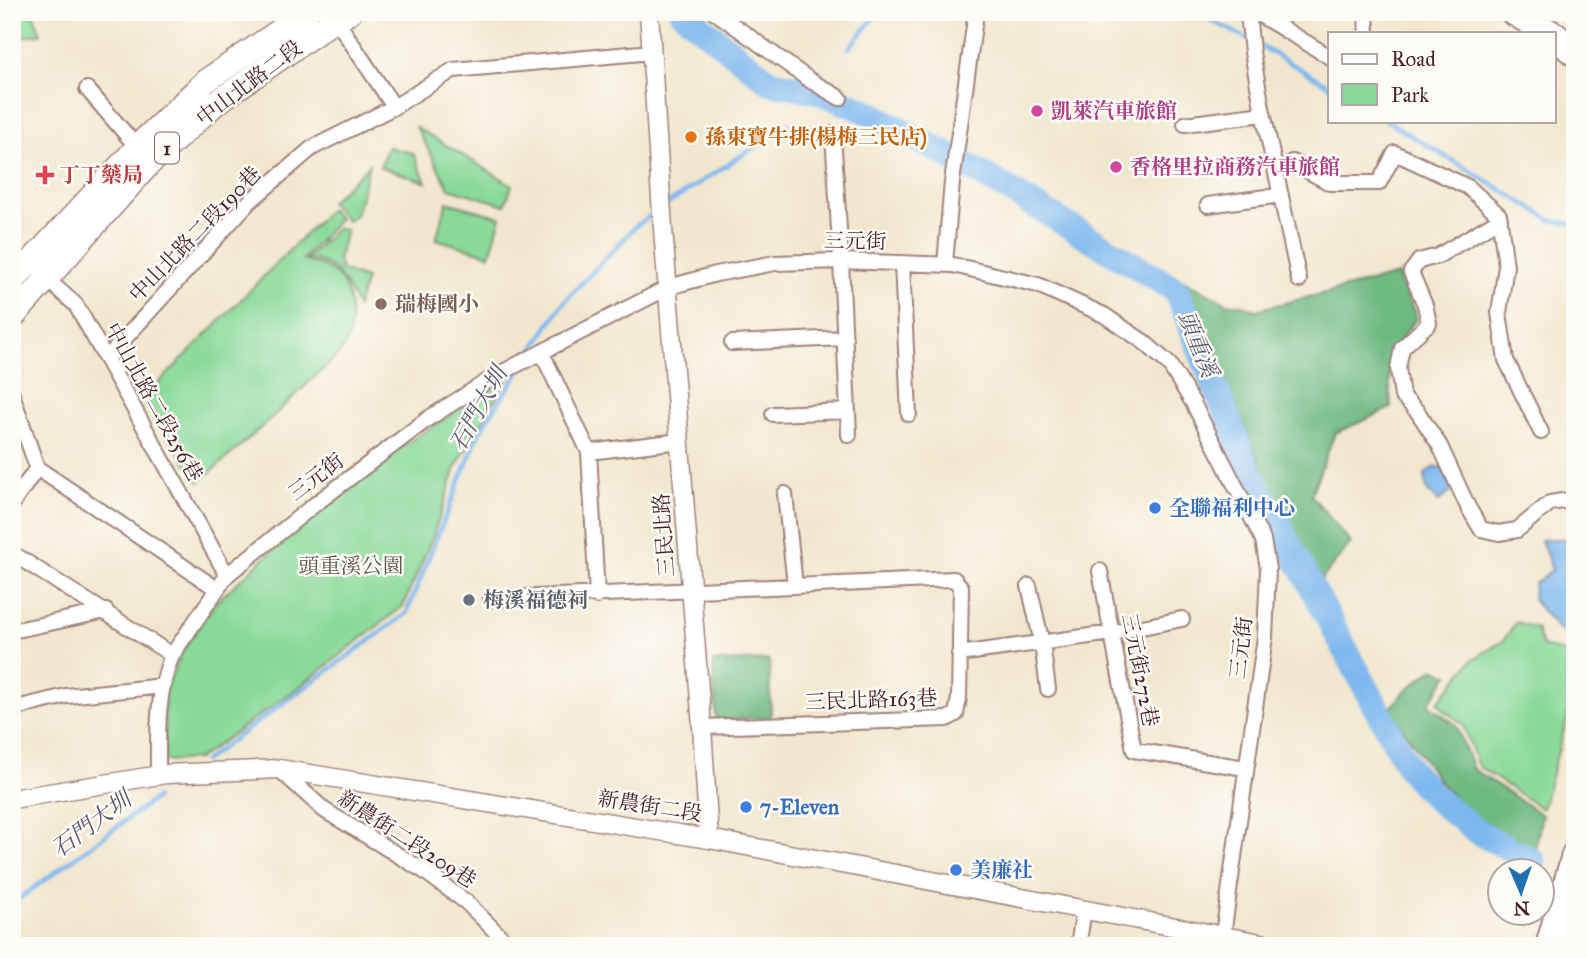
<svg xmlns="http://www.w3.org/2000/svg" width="1587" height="958" viewBox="0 0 1587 958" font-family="'IM FELL Great Primer','Noto Serif TC',serif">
<rect width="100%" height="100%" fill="#fdfcf7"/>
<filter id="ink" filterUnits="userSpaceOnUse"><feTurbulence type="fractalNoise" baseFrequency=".0143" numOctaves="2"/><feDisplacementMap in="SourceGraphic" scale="14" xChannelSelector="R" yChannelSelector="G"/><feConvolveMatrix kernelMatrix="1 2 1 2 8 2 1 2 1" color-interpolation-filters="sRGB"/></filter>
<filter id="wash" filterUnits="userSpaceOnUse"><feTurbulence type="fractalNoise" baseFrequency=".00686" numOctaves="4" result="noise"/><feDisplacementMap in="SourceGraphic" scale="28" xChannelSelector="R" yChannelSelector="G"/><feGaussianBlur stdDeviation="1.57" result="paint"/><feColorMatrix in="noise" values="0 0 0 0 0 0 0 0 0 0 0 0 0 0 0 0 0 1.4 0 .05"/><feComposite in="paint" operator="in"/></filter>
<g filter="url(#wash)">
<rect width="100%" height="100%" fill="#f2e7ce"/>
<path fill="#89d999" stroke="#6a7c62" stroke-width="2" d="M12 12H33L41 34 12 38Z
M416 127 512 185 505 205 449 188Z
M387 147 413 153 426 182 380 167Z
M369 165 356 215 347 221 330 202Z
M447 202 501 217 490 255 436 239Z
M330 209 339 219 302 260C322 264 340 271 347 292 352 311 354 332 342 350 333 362 318 373 307 384 272 418 237 450 199 482L143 399Z
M337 228 346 230 338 260 341 270 366 279 357 307C347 282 335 261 306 259Z
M508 378 457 465 432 539 403 606 298 688 198 759 165 761 164 692 183 650 216 602 306 520 387 456Z
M1516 622 1536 628 1542 646 1575 656V690L1542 809 1478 766 1463 724 1445 711 1438 702 1472 660 1503 641Z"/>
<path fill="#6eb981" stroke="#5c6c56" stroke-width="2" d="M1398 275 1417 318C1387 355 1388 362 1391 408L1335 433 1311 495 1351 543 1321 580 1271 488 1181 279 1227 303 1243 305 1256 310Z
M769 660 771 717 716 720 713 662Z
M1434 668 1449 675 1428 704 1456 725 1473 769 1542 815 1535 850 1472 816 1438 780 1390 709 1405 691Z"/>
<path fill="#7db7ee" stroke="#646b8c" stroke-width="2" d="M1443 467 1452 491 1438 502 1427 490 1425 474 1433 468Z
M1575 538V634L1560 631 1533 600 1534 584 1552 570 1541 540Z"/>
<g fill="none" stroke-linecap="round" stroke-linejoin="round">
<path stroke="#7db7ee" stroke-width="4.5" d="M1195 12 1248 39
M1255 43 1330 86
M849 48 879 12
M1387 121 1553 221 1575 224
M666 205 789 124
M532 351 563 303 636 226 656 212
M204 761 406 614 480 431 522 367
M12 904 156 798"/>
<path stroke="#7db7ee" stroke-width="26" d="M682 12 770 82 817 91 866 111 989 178 1176 290 1247 466 1410 770 1436 799 1479 833 1533 861"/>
</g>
</g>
<g filter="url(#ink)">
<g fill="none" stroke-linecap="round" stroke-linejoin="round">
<defs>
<path id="minor" d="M715 12 811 81 840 98
M1248 12 1252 52 1262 108 1299 280
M1255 12 1330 57
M1366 12 1367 33
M333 15 394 107
M87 89 137 147
M1185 124 1263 114
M833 134 841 261 849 435
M1292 162 1330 183H1379L1395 153 1468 187 1499 215 1506 266 1499 313 1506 360 1541 432
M1208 205 1281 195
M1500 219 1438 256 1419 261 1411 272 1425 305 1429 323 1402 348 1398 368 1402 396 1417 411 1440 446 1468 507 1481 529 1499 533 1517 530 1550 503 1575 499
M902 263 909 414
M945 264 952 182 976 12
M41 274 76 305 227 575
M732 343 845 338
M542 353 589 452 597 596
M106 359 248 203 312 148 394 107 453 70 652 52
M12 394 37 468
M773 414 848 411
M589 452 680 441
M37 468 217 589
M785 494 795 585
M12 504 37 468
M12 553 172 655
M1100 571 1134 750 1245 768
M1029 586 1042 643 1048 689
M491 599 954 579 961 587 959 698 956 714 947 719 702 727
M12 631 106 611
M959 654 1112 633 1182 619
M12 709 66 696 163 686
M279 769 324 810 424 871 466 902 510 946
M158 776C158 735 156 694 172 655L227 575 314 505 429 418 497 375 669 287 716 274 775 263 841 261 953 265 1038 285 1104 315 1144 342 1169 364 1193 403 1263 540 1268 569 1265 637 1223 935
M1078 946 1084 910"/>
<path id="tertiary" d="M649 12 663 229 702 727 709 839
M12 799 166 774 279 769 709 839 1277 946"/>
<path id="primary" d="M12 282 144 140 206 81 307 12
M12 318 148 165 216 103 330 23 350 12"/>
<path id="motorway" d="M1514 12 1550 33
M1554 35 1575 53
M1549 946 1575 855"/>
</defs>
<use href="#minor" stroke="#9e837c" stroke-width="18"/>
<use href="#tertiary" stroke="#9e837c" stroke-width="21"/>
<use href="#primary" stroke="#9e837c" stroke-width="26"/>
<use href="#motorway" stroke="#9e837c" stroke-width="30"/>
<use href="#minor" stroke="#fff" stroke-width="14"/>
<use href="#tertiary" stroke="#fff" stroke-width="18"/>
<use href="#primary" stroke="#fff" stroke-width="23"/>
<use href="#motorway" stroke="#fff" stroke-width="26"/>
</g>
</g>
<g fill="#d1479c" stroke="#fdfcf7" stroke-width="2.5">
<circle cx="1037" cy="111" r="7"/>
<circle cx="1116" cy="167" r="7"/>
</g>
<circle fill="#e8710a" stroke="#fdfcf7" stroke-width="2.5" cx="691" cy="137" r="7"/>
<path fill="#e0444e" stroke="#fdfcf7" stroke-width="2.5" d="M41.5 164.5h7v7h7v7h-7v7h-7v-7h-7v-7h7z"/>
<circle fill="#8d6e63" stroke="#fdfcf7" stroke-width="2.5" cx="381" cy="304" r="7"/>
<g fill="#3f7fe0" stroke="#fdfcf7" stroke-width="2.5">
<circle cx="1155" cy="508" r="7"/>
<circle cx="746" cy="807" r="7"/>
<circle cx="956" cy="870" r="7"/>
</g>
<circle fill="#6b7280" stroke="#fdfcf7" stroke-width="2.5" cx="469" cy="600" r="7"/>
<g text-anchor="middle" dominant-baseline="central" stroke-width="5" stroke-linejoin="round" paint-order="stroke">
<rect fill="#fdfcf7" stroke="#806168" stroke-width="2" x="155" y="132.5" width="24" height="31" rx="5"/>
<g font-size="19" font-weight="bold" fill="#4a1f2b">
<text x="167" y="148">1</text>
</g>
<g font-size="21" fill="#4a1f2b" stroke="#fdfcf7">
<text transform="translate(249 83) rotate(-37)">中山北路二段</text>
<text transform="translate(195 234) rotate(-46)">中山北路二段190巷</text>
<text transform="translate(855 241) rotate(1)">三元街</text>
<text transform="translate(154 402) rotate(61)">中山北路二段256巷</text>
<text transform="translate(316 477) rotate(-37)">三元街</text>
<text transform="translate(664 535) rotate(-94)">三民北路</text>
<text transform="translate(1241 648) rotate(-83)">三元街</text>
<text transform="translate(1140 670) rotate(79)">三元街272巷</text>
<text transform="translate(871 700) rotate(-2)">三民北路163巷</text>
<text transform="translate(650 806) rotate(9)">新農街二段</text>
<text transform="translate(407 839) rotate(33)">新農街二段209巷</text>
</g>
<g font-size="21" font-weight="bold" fill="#b23c85" stroke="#fdfcf7" text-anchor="start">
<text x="1051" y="111">凱萊汽車旅館</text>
<text x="1130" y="167">香格里拉商務汽車旅館</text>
</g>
<g font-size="21" font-weight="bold" fill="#c56008" stroke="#fdfcf7" text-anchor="start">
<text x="705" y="137">孫東寶牛排(楊梅三民店)</text>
</g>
<g font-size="21" font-weight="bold" fill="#be3a42" stroke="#fdfcf7" text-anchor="start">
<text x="59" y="175">丁丁藥局</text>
</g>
<g font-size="21" font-weight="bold" fill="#785e54" stroke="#fdfcf7" text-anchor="start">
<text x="395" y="304">瑞梅國小</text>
</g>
<g font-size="21" font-weight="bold" fill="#366cbe" stroke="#fdfcf7" text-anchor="start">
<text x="1169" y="508">全聯福利中心</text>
<text x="760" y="807">7-Eleven</text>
<text x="970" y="870">美廉社</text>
</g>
<g font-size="21" fill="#5d574c" stroke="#fdfcf7">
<text x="351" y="566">頭重溪公園</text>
</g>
<g font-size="21" font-weight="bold" fill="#5b616d" stroke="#fdfcf7" text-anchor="start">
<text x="483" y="600">梅溪福德祠</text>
</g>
<g font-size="23" font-style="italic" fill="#5c546f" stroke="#fdfcf7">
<text transform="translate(1198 344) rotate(68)">頭重溪</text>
<text transform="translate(478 409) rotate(-61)">石門大圳</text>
<text transform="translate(91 824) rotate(-37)">石門大圳</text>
</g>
</g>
<rect width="1587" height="958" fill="none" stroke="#fdfcf7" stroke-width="42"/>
<rect x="1328" y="32" width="228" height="91" fill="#fdfcf7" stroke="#b5a4a5" stroke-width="2"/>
<rect x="1342" y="54" width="35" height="10" fill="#ffffff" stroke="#b5a4a5" stroke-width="2"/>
<text x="1391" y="66" font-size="21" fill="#4a1f2b">Road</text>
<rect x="1342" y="84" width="35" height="21" fill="#89d999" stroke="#b5a4a5" stroke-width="2"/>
<text x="1391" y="102" font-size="21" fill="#4a1f2b">Park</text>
<g transform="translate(1521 892) rotate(178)"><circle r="33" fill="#fdfcf7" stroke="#b5a4a5" stroke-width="2"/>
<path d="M0-5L12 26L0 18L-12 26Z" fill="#1f6fb2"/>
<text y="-10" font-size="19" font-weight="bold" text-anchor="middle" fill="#4a1f2b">N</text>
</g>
</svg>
